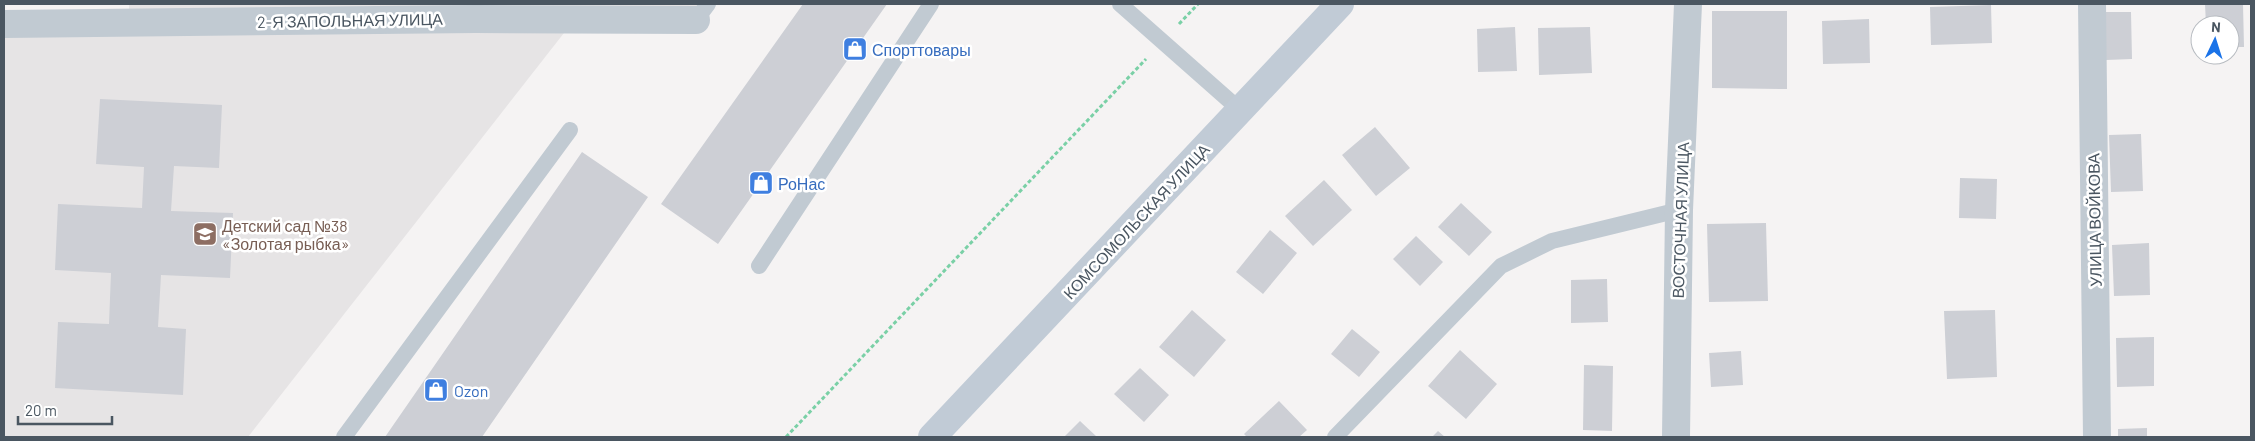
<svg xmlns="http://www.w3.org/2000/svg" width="2255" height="441" viewBox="0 0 2255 441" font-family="Barlow,sans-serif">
<rect width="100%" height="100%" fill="#f5f3f3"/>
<path fill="#e6e4e5" d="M129 4H703L695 15 129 16Z
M571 24 248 437H4V30Z"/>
<path fill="#cdcfd5" d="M803 4H887L718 244 661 204Z
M2205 4H2243L2244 47H2230V25H2206Z
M1991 5 1992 43 1931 45 1930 7Z
M1712 11H1787V89L1712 88Z
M2105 12H2131L2132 59 2106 60Z
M1869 19 1870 63 1823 64 1822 21Z
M1515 27 1517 71 1478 72 1477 29Z
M1590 27 1592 73 1539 75 1538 28Z
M100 99 222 105 219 168 174 166 171 211 233 213 230 278 161 275 158 327 186 329 183 395 55 388 58 322 109 324 111 273 55 270 58 204 142 208 144 167 96 164Z
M1375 127 1410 168 1376 196 1342 155Z
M2141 134 2143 191 2111 192 2109 135Z
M582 152 648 197 482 437H385Z
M1960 178 1997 179 1996 219 1959 218Z
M1324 180 1352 210 1313 246 1285 216Z
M1461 203 1492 232 1469 256 1438 227Z
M1766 223 1768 301 1709 302 1707 224Z
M1270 230 1297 253 1263 294 1236 272Z
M1416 236 1443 262 1420 286 1393 259Z
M2149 243 2150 295 2114 296 2112 245Z
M1607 279 1608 322 1571 323V280Z
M1192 310 1226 340 1194 377 1159 347Z
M1995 310 1997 377 1947 379 1944 311Z
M1352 329 1380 352 1359 377 1331 354Z
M2154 337V386L2117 387 2116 338Z
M1460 350 1497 384 1466 419 1428 386Z
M1741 351 1743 385 1711 387 1709 353Z
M1584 365 1613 366 1612 431 1583 430Z
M1140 368 1169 395 1144 422 1114 394Z
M1279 401 1307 430 1299 437H1247L1244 434Z
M1080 421 1097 437H1064Z
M2147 428V437H2118V429Z
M1438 431 1445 437H1432Z"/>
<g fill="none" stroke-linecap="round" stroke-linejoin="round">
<path stroke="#7ad0a6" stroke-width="3" stroke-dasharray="4 2.5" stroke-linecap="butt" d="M1179 24 1198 4
M786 437 1146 59"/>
<path stroke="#c1cad2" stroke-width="16" d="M1120 4 1240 110
M696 20 708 4
M759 266 931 4
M344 437 570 130
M1335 437 1501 266 1552 241 1679 210"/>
<path stroke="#c1cad2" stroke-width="28" d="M2092 4 2097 437
M4 24 476 19 696 20
M1676 437 1679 210 1688 4"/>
<path stroke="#c1cbd6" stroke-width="28" d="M932 437 1340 4"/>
</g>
<defs>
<symbol id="shop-square" viewBox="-11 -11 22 22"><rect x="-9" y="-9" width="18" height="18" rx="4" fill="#3f7fe0" stroke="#fff"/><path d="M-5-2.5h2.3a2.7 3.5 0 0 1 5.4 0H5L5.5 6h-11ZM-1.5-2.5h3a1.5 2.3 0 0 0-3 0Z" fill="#fff"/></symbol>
<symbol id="school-square" viewBox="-11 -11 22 22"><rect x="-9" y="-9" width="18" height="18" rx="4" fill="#8d6e63" stroke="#fff"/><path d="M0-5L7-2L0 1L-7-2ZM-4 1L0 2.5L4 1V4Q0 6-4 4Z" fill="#fff"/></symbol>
</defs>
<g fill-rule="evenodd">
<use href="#shop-square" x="841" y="35" width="28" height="28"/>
<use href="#shop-square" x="747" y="169" width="28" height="28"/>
<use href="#school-square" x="191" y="220" width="28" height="28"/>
<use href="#shop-square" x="422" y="376" width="28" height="28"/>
</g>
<g text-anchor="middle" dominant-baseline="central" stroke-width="5" stroke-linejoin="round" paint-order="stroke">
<g font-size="16" fill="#4a5661" stroke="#fff">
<text transform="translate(350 20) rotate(-1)">2-Я ЗАПОЛЬНАЯ УЛИЦА</text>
<text transform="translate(1680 220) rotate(-88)">ВОСТОЧНАЯ УЛИЦА</text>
<text transform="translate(2094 220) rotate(-91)">УЛИЦА ВОЙКОВА</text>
<text transform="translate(1136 221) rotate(-47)">КОМСОМОЛЬСКАЯ УЛИЦА</text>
</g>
<g font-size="16" fill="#366cbe" stroke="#fff" text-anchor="start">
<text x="872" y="49">Спорттовары</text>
<text x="778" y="183">РоНас</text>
<text x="454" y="390">Ozon</text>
</g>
<g font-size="16" fill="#785e54" stroke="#fff" text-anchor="start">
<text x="222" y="225">Детский сад №38<tspan x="222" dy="18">«Золотая рыбка»</tspan></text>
</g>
</g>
<rect width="2255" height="441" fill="none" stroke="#4a5661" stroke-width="10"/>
<g transform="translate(2215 40) rotate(4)"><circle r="24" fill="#ffffff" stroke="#b7bbc0"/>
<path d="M0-4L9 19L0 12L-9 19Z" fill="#1a73e8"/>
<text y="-8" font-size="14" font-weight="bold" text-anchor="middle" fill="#4a5661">N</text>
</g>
<path d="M18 416v8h94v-8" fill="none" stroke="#4a5661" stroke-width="2.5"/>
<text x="25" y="416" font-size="15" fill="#4a5661" stroke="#ffffff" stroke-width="4" paint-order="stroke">20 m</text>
</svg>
